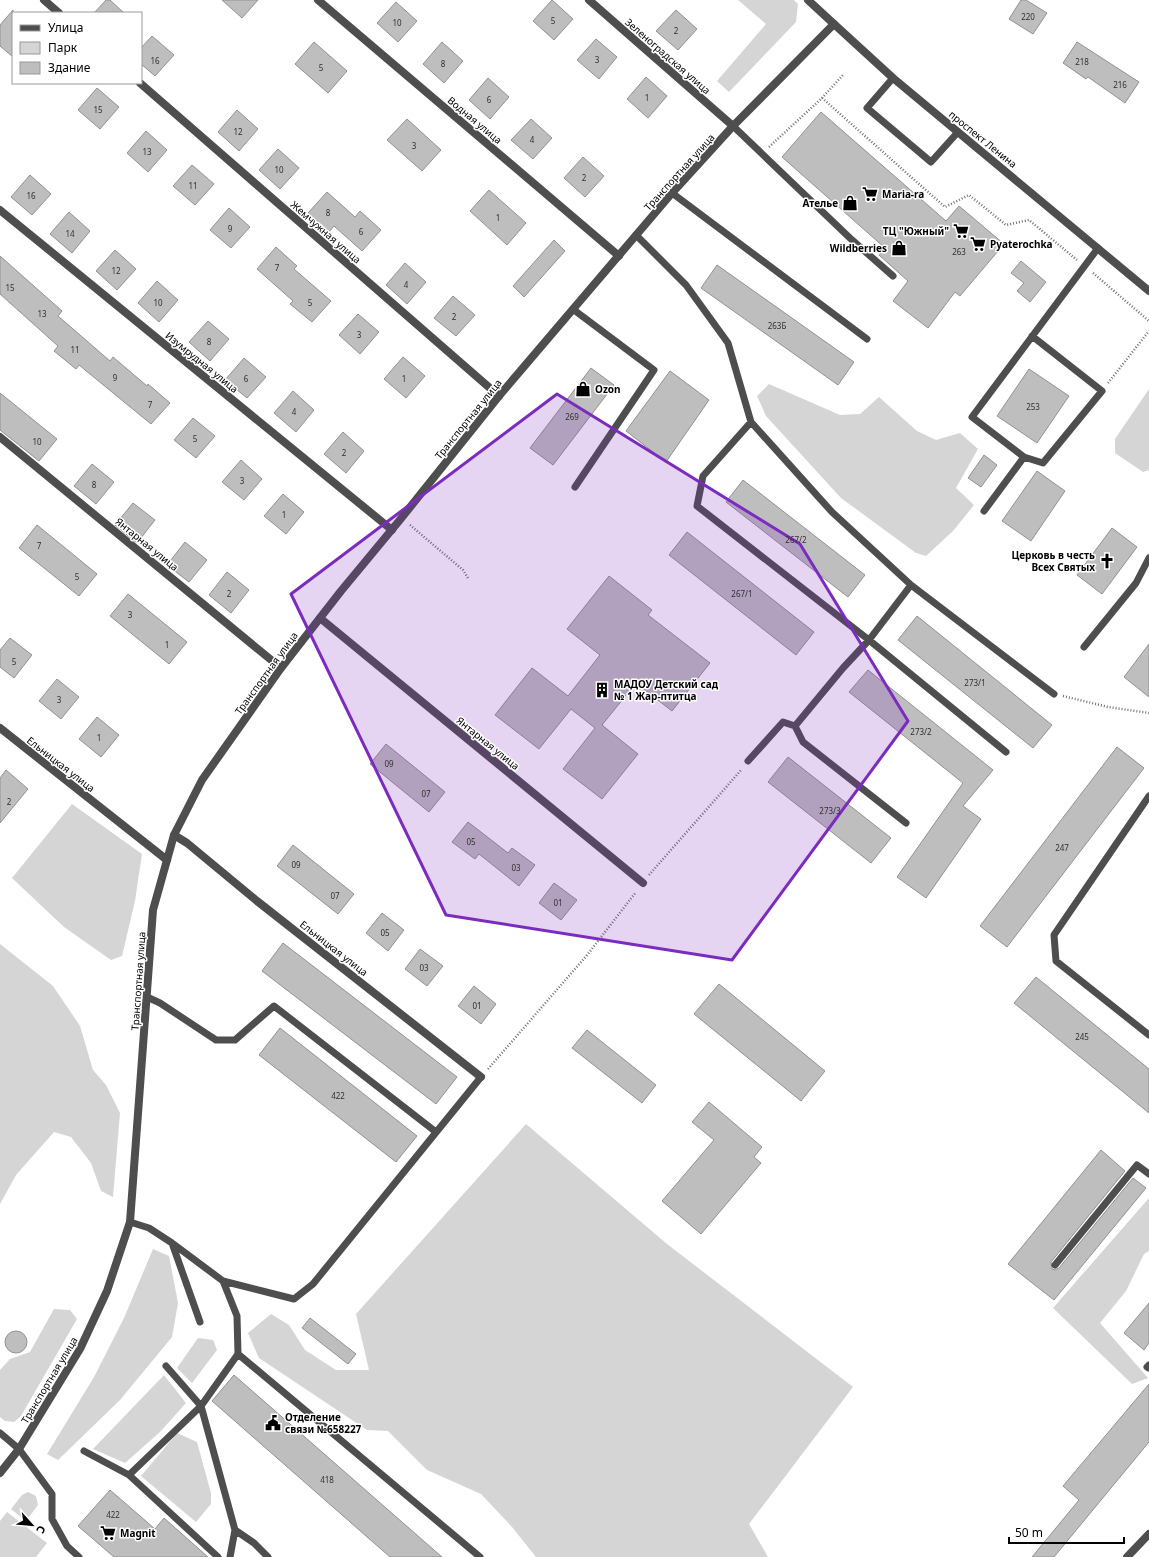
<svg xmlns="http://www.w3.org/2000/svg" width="1149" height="1557" viewBox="0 0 1149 1557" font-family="'Noto Sans',sans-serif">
<rect width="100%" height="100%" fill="#fff"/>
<path fill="#d5d5d5" d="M738 0H794L798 4 796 22 729 92 717 81 766 24Z
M769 384 840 415 860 414 879 397 917 431 936 440 960 433 978 449 956 488 974 505 953 531 926 556 916 553 841 498 766 416 757 396Z
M1149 389V470L1143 472 1115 453V439Z
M72 804 142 854 135 901 122 956 111 960 64 927 12 878Z
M0 944 53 986 80 1026 93 1070 106 1085 120 1113 113 1197 101 1191 91 1163 71 1137 54 1132 16 1175 0 1204Z
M526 1124 667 1244 853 1387 749 1524 768 1557H536L512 1527 481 1494 427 1470 388 1431 367 1430 259 1358 248 1333 271 1314 289 1325 305 1350 336 1370H369L356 1314Z
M1149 1198V1251L1144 1254 1126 1291 1100 1323 1148 1378 1132 1384 1053 1308Z
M153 1249 169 1256 178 1303 172 1337 120 1400 58 1460 47 1454 94 1377 124 1318Z
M54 1309 70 1310 77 1319 21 1416 14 1422 5 1421 0 1417V1370L10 1359 30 1352Z
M198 1338 213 1340 217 1350 192 1383 177 1368Z
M164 1375 186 1403 160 1432 125 1463 93 1449Z
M177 1433 197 1442 211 1493V1504L196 1522 141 1476Z
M28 1492 36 1496 38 1505 26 1521 11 1509 22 1495Z
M7 1512 47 1543 36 1557H0V1521Z"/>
<path fill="#bebebe" stroke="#929292" d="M106 0H110L124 13H94Z
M222 0H258L242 18Z
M552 0 573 19 554 40 533 21Z
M1021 0H1026L1047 13 1033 34 1009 19Z
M396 2 417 21 398 42 377 23Z
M13 10V57L0 46V25Z
M676 10 697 29 678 50 656 31Z
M152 36 174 55 155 76 141 64V48Z
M596 39 617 57 599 79 577 60Z
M314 42 347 71 328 93 295 64Z
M442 42 463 61 444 83 423 64Z
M1077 42 1139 82 1125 103 1088 77 1086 79 1063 63Z
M646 77 667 96 648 118 627 99Z
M488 78 509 97 490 119 469 100Z
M97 88 119 107 100 129 78 110Z
M237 110 258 129 239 151 218 132Z
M821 112 946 221 959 206 1004 244 960 296 955 292 928 328 893 301 908 281 879 255 885 248 782 157Z
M407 119 441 150 422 171 387 140Z
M531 119 552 138 533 159 511 140Z
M146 131 167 150 148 172 127 153Z
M278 149 299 168 280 189 259 170Z
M583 157 604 176 585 197 564 178Z
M192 165 214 184 195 205 173 186Z
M30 175 51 194 32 215 11 197Z
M489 190 526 223 507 245 470 211Z
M327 192 355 217 360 211 381 230 362 251 334 226 329 232 308 213Z
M229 208 250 227 231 248 210 230Z
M69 212 90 231 72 253 50 234Z
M554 240 565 251 524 297 513 286Z
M276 247 297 266 294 269 331 301 312 322 290 304 293 301 257 269Z
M115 250 136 269 117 290 96 271Z
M0 256 62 311 58 316 110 361 113 357 147 386 148 384 170 403 151 424 79 365 76 369 54 351 58 346 0 294Z
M1021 261 1046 282 1030 302 1017 291 1024 283 1011 273Z
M405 263 426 282 407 304 386 285Z
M717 265 854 362 838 385 701 288Z
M157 281 178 300 159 322 138 303Z
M453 296 475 315 456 336 434 318Z
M358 314 379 332 360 354 339 335Z
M208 321 229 339 210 361 189 342Z
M403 357 425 376 406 398 384 379Z
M244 358 266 377 247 398 225 380Z
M591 368 614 385 553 465 530 448Z
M1029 369 1069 396 1037 443 997 416Z
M670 371 709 400 666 462 626 431Z
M293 391 314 410 296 432 274 413Z
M0 393 57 439 39 461 0 430Z
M193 418 215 436 196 458 174 440Z
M343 432 364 451 346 473 324 454Z
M984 455 997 465 981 487 968 478Z
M241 460 262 479 244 500 222 482Z
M92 464 114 482 96 504 74 486Z
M1037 471 1065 491 1031 541 1002 521Z
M743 480 865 575 848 597 726 502Z
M283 494 304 512 286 534 264 516Z
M133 503 155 520 137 543 115 525Z
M37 525 97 574 79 596 19 548Z
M1112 528 1137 547 1102 594 1077 575Z
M687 532 814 632 796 655 669 555Z
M185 542 207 560 189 582 167 565Z
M227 572 249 590 231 613 209 595Z
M609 576 652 610 648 615 710 663 672 711 636 683 602 725 638 754 602 799 563 769 595 728 571 709 539 749 495 715 532 668 568 696 600 655 567 629Z
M128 594 187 642 169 664 110 616Z
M917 616 1052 725 1033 748 898 640Z
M10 638 32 655 14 678 0 667V650Z
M1149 644V697L1124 677Z
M868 670 993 770 963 806 981 819 926 898 897 877 963 783 849 692Z
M57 679 79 697 61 719 39 701Z
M97 717 119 735 101 757 79 739Z
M386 744 445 792 429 812 370 764Z
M1117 747 1144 768 1007 947 980 926Z
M788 757 891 838 871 863 768 782Z
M6 770 28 789 0 823V778Z
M468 822 508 853 512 848 535 865 519 886 479 854 475 859 452 842Z
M293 845 354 894 338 914 277 866Z
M554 883 577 900 561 920 539 903Z
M382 913 404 930 388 951 366 933Z
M283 943 457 1077 436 1104 262 971Z
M420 949 443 966 427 986 405 969Z
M1036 977 1149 1069V1113L1014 1003Z
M719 984 825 1071 801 1101 694 1014Z
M474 986 496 1004 481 1024 458 1006Z
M280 1028 417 1136 396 1162 259 1055Z
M587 1030 656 1085 642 1103 572 1048Z
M709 1102 762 1147 754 1157 761 1163 701 1234 662 1201 714 1140 692 1122Z
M1101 1150 1125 1171 1051 1262 1052 1269 1055 1270 1059 1268 1133 1178 1146 1188 1054 1300 1008 1264Z
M1149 1303V1343L1144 1350 1124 1333Z
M310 1318 356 1354 348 1364 302 1328Z
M5 1342a11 11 0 1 1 22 0a11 11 0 1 1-22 0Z
M234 1375 442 1557H390L212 1401Z
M1149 1384V1442L1054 1557H1032L1079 1500 1063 1486Z
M110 1490 155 1529 164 1518 208 1557H114L78 1526Z"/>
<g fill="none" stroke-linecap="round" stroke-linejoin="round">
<path stroke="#707070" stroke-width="2.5" stroke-dasharray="1 2" stroke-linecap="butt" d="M822 98 945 207 969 195 1006 225 1029 220 1077 260
M769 147 822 98 843 75
M1093 273 1149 321
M1108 383 1149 331
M410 525 463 570 468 578
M1063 696 1108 707 1149 713
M649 875 742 769
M488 1069 588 954 636 892"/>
<path stroke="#4e4e4e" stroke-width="7" d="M893 78 867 108 931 162 958 132
M733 126 852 240 893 276
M672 193 867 339
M636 235 686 285 728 343 751 422 832 512 911 585 1054 694
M574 310 654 370 575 487
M751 422 703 476 697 506 869 640 1006 752
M1024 457 1043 463 1102 391 1032 336
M984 511 1024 457 972 417 1098 248
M1084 647 1136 583 1149 558
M795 726 803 742 906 823
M748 761 783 722 795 726 843 668 869 640 911 585
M1149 796 1054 935 1056 961 1149 1035
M147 997 160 1003 216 1040H235L274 1006 436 1132
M130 1222 149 1228 172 1243 223 1281 294 1299 313 1284 481 1077
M172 1243 200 1322
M1055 1265 1137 1165 1149 1174
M238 1354 480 1557
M1149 1365 1147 1367 1149 1368
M166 1366 201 1406 235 1530 230 1557
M0 1433 19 1449 52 1494V1519L67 1546 79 1557
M84 1451 129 1475 201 1406 238 1354 237 1316 223 1281
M129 1475 218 1557
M235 1530 254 1543 268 1557"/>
<path stroke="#4e4e4e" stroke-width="8" d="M44 0 59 13
M318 0 619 256
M589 0 733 126
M808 0 834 24
M140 83 499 396
M0 210 392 530
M0 437 281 668
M320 618 643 883
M0 728 167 860
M174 835 187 843 257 901 481 1077
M1127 1557 1149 1534"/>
<path stroke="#4e4e4e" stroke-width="8" d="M0 1473 19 1449 80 1349 107 1291 130 1222 153 910 174 835 202 780 281 668 341 591 399 521 499 396 672 193 733 126 834 24 893 78 1149 291"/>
</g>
<path fill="#7b2cbf" fill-opacity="0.2" stroke="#7b2cbf" stroke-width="3" stroke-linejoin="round" d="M557 394 800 544 908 721 732 960 446 915 291 594Z"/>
<defs>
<symbol id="supermarket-bare" viewBox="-9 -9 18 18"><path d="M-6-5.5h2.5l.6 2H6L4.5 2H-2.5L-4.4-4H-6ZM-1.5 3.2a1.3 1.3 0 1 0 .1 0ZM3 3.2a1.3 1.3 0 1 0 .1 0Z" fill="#000" stroke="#fff" stroke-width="2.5" paint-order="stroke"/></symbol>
<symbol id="shop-bare" viewBox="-9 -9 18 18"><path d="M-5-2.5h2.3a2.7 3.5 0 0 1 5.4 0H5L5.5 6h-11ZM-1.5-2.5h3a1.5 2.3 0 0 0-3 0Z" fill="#000" stroke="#fff" stroke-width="2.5" paint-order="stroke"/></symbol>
<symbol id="church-bare" viewBox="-9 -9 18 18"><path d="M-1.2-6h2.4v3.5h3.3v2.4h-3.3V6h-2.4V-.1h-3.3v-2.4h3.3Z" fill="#000" stroke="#fff" stroke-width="2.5" paint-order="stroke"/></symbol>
<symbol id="building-bare" viewBox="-9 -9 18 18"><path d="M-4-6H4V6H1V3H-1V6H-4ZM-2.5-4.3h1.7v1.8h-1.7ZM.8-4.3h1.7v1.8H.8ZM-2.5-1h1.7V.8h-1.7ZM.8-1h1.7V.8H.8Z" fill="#000" stroke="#fff" stroke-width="2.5" paint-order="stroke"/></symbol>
<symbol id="civic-bare" viewBox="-9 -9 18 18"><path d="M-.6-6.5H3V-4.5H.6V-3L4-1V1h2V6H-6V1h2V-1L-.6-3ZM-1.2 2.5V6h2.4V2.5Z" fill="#000" stroke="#fff" stroke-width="2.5" paint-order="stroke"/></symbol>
</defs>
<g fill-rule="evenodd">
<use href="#supermarket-bare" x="859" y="183" width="22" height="22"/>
<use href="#shop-bare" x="839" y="192" width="22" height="22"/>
<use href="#supermarket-bare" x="950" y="220" width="22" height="22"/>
<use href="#supermarket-bare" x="967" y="233" width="22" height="22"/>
<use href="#shop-bare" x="888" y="237" width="22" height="22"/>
<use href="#shop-bare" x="572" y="378" width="22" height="22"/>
<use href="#church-bare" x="1096" y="550" width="22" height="22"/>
<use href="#building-bare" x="591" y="679" width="22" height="22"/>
<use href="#civic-bare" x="262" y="1412" width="22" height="22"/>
<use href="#supermarket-bare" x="97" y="1522" width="22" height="22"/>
</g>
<g text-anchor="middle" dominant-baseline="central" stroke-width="3" stroke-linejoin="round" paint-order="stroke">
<g font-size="8" fill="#303030">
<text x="1028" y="16">220</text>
<text x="553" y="20">5</text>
<text x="397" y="22">10</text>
<text x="676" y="30">2</text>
<text x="597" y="59">3</text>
<text x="155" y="60">16</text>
<text x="1082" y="61">218</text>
<text x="443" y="63">8</text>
<text x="321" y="67">5</text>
<text x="1120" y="84">216</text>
<text x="647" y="97">1</text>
<text x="489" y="99">6</text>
<text x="98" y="109">15</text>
<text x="238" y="131">12</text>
<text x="532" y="139">4</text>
<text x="414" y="145">3</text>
<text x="147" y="151">13</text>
<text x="279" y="169">10</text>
<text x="584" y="177">2</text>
<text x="193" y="185">11</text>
<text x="31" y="195">16</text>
<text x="328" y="212">8</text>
<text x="498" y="217">1</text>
<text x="230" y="228">9</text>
<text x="361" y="231">6</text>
<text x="70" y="233">14</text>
<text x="959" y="251">263</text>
<text x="277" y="267">7</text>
<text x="116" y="270">12</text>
<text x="406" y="284">4</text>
<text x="10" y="287">15</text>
<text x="158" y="302">10</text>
<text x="310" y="302">5</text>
<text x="42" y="313">13</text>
<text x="454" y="316">2</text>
<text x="777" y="325">263Б</text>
<text x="359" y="334">3</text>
<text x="209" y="341">8</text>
<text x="75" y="349">11</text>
<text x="115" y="377">9</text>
<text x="246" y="378">6</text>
<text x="404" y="378">1</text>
<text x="150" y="404">7</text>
<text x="1033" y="406">253</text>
<text x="294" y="411">4</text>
<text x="572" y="416">269</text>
<text x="195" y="438">5</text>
<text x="37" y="441">10</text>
<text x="344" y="452">2</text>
<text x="242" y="480">3</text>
<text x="94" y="484">8</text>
<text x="284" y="514">1</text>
<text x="796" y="539">267/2</text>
<text x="39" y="545">7</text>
<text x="77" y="576">5</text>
<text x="229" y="593">2</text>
<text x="742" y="593">267/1</text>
<text x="130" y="614">3</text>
<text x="167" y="644">1</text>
<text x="14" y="661">5</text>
<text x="975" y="682">273/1</text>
<text x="59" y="699">3</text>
<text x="921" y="731">273/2</text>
<text x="99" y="737">1</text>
<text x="389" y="763">09</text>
<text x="426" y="793">07</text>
<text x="9" y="801">2</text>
<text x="830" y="810">273/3</text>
<text x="471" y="841">05</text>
<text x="1062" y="847">247</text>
<text x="296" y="864">09</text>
<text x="516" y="867">03</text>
<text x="335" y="895">07</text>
<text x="558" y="902">01</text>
<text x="385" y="932">05</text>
<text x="424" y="967">03</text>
<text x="477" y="1005">01</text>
<text x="1082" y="1036">245</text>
<text x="338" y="1095">422</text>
<text x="327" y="1479">418</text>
<text x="113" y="1514">422</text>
</g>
<g font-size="10" fill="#000" stroke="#fff">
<text transform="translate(668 56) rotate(41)">Зеленоградская улица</text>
<text transform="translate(475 120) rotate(40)">Водная улица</text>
<text transform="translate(983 139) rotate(39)">проспект Ленина</text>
<text transform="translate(679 172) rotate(-48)">Транспортная улица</text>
<text transform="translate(326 232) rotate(41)">Жемчужная улица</text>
<text transform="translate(202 362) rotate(39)">Изумрудная улица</text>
<text transform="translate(468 419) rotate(-51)">Транспортная улица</text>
<text transform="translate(147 544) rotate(39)">Янтарная улица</text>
<text transform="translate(266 673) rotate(-54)">Транспортная улица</text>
<text transform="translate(488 743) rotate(39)">Янтарная улица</text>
<text transform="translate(61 764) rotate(38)">Ельницкая улица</text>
<text transform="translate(334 948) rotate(38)">Ельницкая улица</text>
<text transform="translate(138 981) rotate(-86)">Транспортная улица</text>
<text transform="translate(49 1380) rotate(-59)">Транспортная улица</text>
</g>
<g font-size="10" font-weight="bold" fill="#000" stroke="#fff" text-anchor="start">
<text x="882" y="194">Maria-ra</text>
<text x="838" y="203" text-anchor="end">Ателье</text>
<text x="949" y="231" text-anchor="end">ТЦ "Южный"</text>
<text x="990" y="244">Pyaterochka</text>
<text x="887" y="248" text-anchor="end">Wildberries</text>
<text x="595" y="389">Ozon</text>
<text x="1095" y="555" text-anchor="end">Церковь в честь<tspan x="1095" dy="12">Всех Святых</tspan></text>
<text x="614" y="684">МАДОУ Детский сад<tspan x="614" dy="12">№ 1 Жар-птитца</tspan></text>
<text x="285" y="1417">Отделение<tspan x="285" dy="12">связи №658227</tspan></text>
<text x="120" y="1533">Magnit</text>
</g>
</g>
<rect x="12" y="12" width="130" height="72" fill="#ffffff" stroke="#999999"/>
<rect x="20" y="25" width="20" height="6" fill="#4e4e4e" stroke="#999999"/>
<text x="48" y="32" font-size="12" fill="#000000">Улица</text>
<rect x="20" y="42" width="20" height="12" fill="#d5d5d5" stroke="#999999"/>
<text x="48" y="52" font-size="12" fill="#000000">Парк</text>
<rect x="20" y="62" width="20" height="12" fill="#bebebe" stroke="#999999"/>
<text x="48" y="72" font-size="12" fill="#000000">Здание</text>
<g transform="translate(32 1525) rotate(117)" stroke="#ffffff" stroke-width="3" paint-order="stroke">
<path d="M0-3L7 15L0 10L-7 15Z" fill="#000000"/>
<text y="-6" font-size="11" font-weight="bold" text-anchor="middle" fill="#000000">С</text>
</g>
<path d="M1009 1537v6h115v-6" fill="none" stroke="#000000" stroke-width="2"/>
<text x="1015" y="1537" font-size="12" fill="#000000" stroke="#ffffff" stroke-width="3" paint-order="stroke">50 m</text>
</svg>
